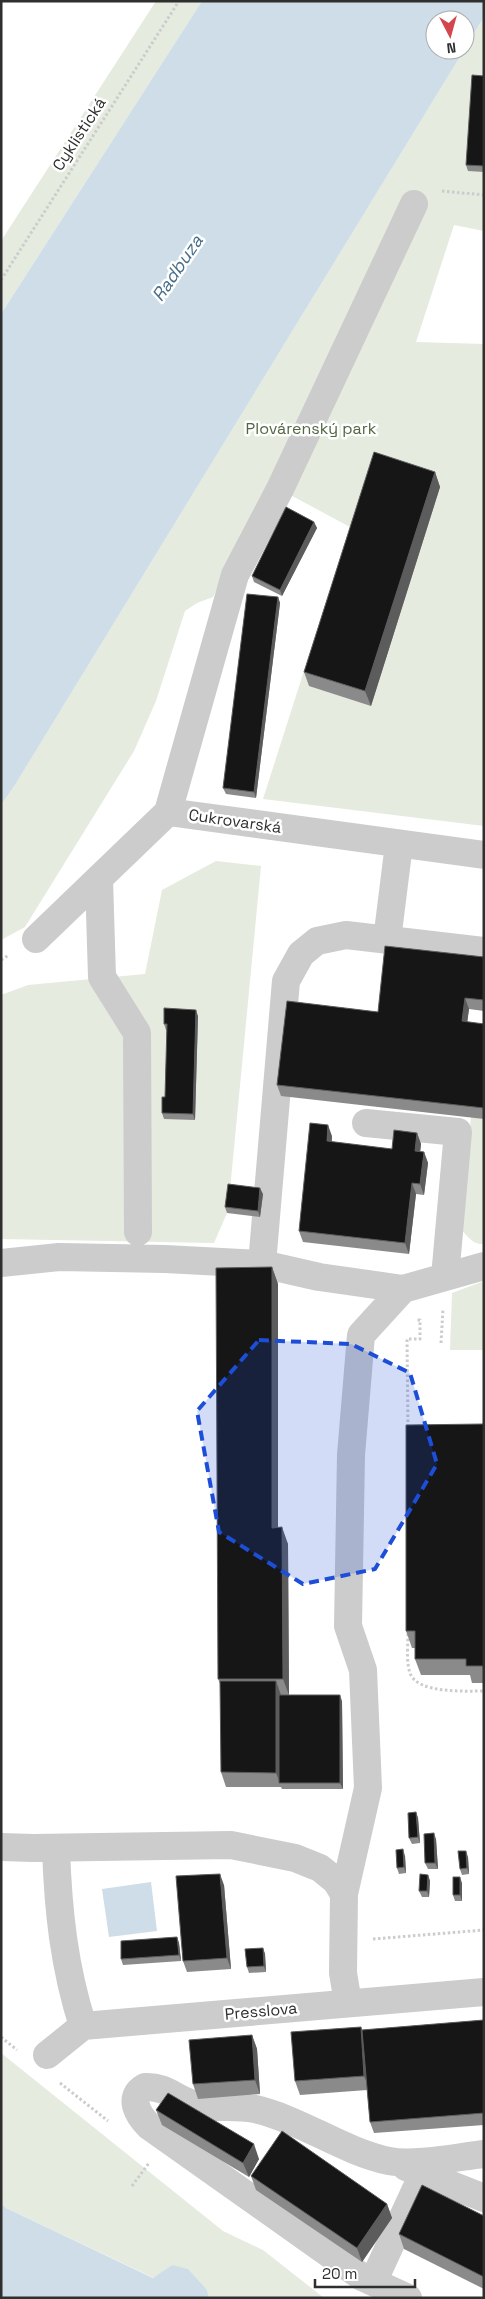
<svg xmlns="http://www.w3.org/2000/svg" width="485" height="2299" viewBox="0 0 485 2299" font-family="'Space Grotesk',sans-serif">
<rect width="100%" height="100%" fill="#fff"/>
<path fill="#e5ebdf" d="M156 1H202L1 314V241Z
M484 17V231L454 225 416 342 484 344V826L263 799 350 527 270 484 213 597 197 603 185 611 156 701 134 751 25 927 1 940V805L15 785Z
M216 861 261 866 230 1190 227 1213 214 1243 1 1239V995L28 985 145 974 162 890Z
M471 1117 484 1119V1244C473 1245 468 1237 461 1229Z
M484 1281V1350H450L452 1293Z
M1 2053 223 2231 263 2250 324 2298H209L207 2290 172 2265 154 2278 6 2208 1 2203Z"/>
<path fill="#cedde8" d="M202 1H484V17L465 48V20H435V50H464L15 785 1 805V314Z
M151 1882 157 1931 109 1937 102 1889Z
M1 2203 6 2208 153 2278 172 2265 188 2269 207 2290 209 2298H1Z"/>
<g fill="none" stroke-linecap="round" stroke-linejoin="round">
<path stroke="#ccc" stroke-width="3" stroke-dasharray="2.5 2.5" stroke-linecap="butt" d="M442 191 484 195
M1 280 179 1
M1 960 9 955
M441 1343 443 1309
M408 1427 407 1339H420V1320H416
M408 1634C408 1646 406 1661 410 1673 417 1694 466 1691 484 1691
M373 1939 484 1930
M1 2037 17 2050
M60 2083 108 2121
M132 2186 149 2163"/>
<path stroke="#ccc" stroke-width="28" d="M168 812 235 575 280 489 414 204
M168 812 484 855
M99 879 102 977 137 1033 138 1232
M36 939 168 812
M387 940 399 844
M366 1123 458 1132 445 1277
M1 1263 59 1257 165 1259 262 1264 319 1277 403 1289
M262 1264 286 981 301 954 317 941 346 935 484 951
M1 1847 33 1848 231 1845 295 1858 320 1868 336 1881 344 1894
M56 1848C58 1910 64 1967 83 2026
M348 2003 343 1973 344 1894 368 1788 363 1670 348 1626 351 1455 361 1335 403 1289 484 1266
M47 2055 83 2026 484 1992
M406 2167 484 2198
M373 2282 423 2174
M408 2298 362 2277 149 2126C138 2115 127 2097 145 2087 168 2086 178 2102 198 2105 217 2109 236 2105 255 2109 302 2120 342 2151 389 2161 414 2166 457 2157 484 2154"/>
</g>
<path fill="#8a8a8a" d="M484 76V172L468 171 466 165Z
M435 472 440 487 371 706 309 686 304 672Z
M314 522 317 528 282 596 254 582 252 576Z
M278 597 280 603 256 798 226 794 223 788Z
M484 957V1011L469 1009 467 1022 484 1024V1119L281 1096 277 1085 378 1012Z
M198 1016 195 1120 164 1119 162 1113 165 1097 167 1030H166L164 1024Z
M417 1133 421 1144 420 1152H424L428 1163 424 1195 416 1194 409 1254 303 1242 299 1231 332 1136V1142L392 1149Z
M263 1194 260 1217 227 1213 225 1207Z
M272 1267 278 1284V1527L288 1544 289 1695 342 1701 343 1789H282L281 1787H226L221 1772V1686L218 1679Z
M484 1424V1683H472L470 1675H421L415 1659V1648H412L406 1631Z
M416 1812 418 1818 420 1843 412 1844 409 1838Z
M436 1839 438 1869H428L425 1863Z
M405 1856 406 1873 399 1874 397 1868Z
M468 1857 469 1874 462 1875 460 1869Z
M428 1875 430 1881 429 1897H422L419 1891Z
M462 1883V1901H455L453 1895Z
M224 1885 231 1969 187 1972 183 1961Z
M177 1937 179 1943 181 1961 123 1965 121 1959Z
M263 1948 265 1954 266 1972 249 1973 247 1967Z
M484 2020V2125L374 2133 370 2122 367 2090 300 2095 295 2081 361 2027 362 2030Z
M252 2035 257 2049 260 2094 198 2099 193 2084Z
M156 2110 259 2159 249 2177 162 2125Z
M251 2176 387 2204 392 2218 362 2262 256 2190Z
M484 2216V2289L404 2249 399 2234Z"/>
<path fill="#5c5c5c" d="M435 472 440 487 371 706 365 691Z
M314 522 317 528 282 596 280 590Z
M278 597 280 603 256 798 254 792Z
M465 998 469 1009 466 1032 462 1021Z
M196 1010 198 1016 195 1120 193 1114Z
M328 1125 332 1136 331 1152 327 1141Z
M417 1133 421 1144 419 1162 415 1151Z
M424 1152 428 1163 424 1195 420 1184Z
M412 1183 416 1194 409 1254 405 1243Z
M260 1188 263 1194 260 1217 258 1211Z
M272 1267 278 1284V1544L272 1528Z
M282 1527 288 1544 289 1695 283 1679Z
M276 1681 281 1695 280 1783 276 1773Z
M340 1695 342 1701 343 1789 340 1783Z
M416 1812 418 1818 420 1843 418 1837Z
M434 1833 436 1839 438 1869 435 1863Z
M403 1849 405 1856 406 1873 404 1867Z
M466 1851 468 1857 469 1874 467 1868Z
M220 1874 224 1885 231 1969 227 1958Z
M428 1875 430 1881 429 1897 427 1891Z
M460 1877 462 1883V1901L460 1895Z
M177 1937 179 1943 181 1961 179 1955Z
M263 1948 265 1954 266 1972 264 1966Z
M361 2027 366 2041 370 2090 364 2076Z
M252 2035 257 2049 260 2094 255 2080Z
M254 2144 259 2159 249 2177 243 2163Z
M387 2204 392 2218 362 2262 357 2248Z"/>
<path fill="#161616" stroke="#5c5c5c" d="M472 75 484 76V166L466 165Z
M374 452 435 472 365 691 304 672Z
M286 507 314 522 280 590 252 576Z
M247 594 278 597 254 792 223 788Z
M385 946 484 957V1000L465 998 462 1021 484 1024V1108L277 1085 287 1001 378 1012Z
M164 1008 196 1010 193 1114 162 1113V1097H165L167 1024H164Z
M310 1123 328 1125 327 1141 392 1149 394 1130 417 1133 415 1151 424 1152 420 1184 412 1183 405 1243 299 1231Z
M228 1184 260 1188 258 1211 225 1207Z
M272 1267V1528L282 1527 283 1679H218L216 1268Z
M484 1424V1666H466V1659H415V1631H406V1425Z
M220 1681H276V1773L221 1772Z
M279 1695H340V1783H279Z
M416 1812 418 1837 409 1838 408 1813Z
M434 1833 435 1863H425L424 1834Z
M403 1849 404 1867 397 1868 396 1850Z
M458 1851H466L467 1868 460 1869Z
M220 1874 227 1958 183 1961 176 1876Z
M420 1874 428 1875 427 1891H419Z
M453 1877H460V1895H453Z
M177 1937 179 1955 121 1959V1941Z
M263 1948 264 1966 247 1967 245 1949Z
M484 2020V2113L370 2122 362 2030Z
M361 2027 364 2076 295 2081 291 2032Z
M252 2035 255 2080 193 2084 189 2040Z
M168 2093 254 2144 243 2163 156 2110Z
M282 2131 387 2204 357 2248 251 2176Z
M422 2185 484 2216V2277L399 2234Z"/>
<path fill="#1d4ed8" fill-opacity="0.2" stroke="#1d4ed8" stroke-width="4" stroke-dasharray="10 6" stroke-linejoin="round" d="M259 1340 351 1344 410 1373 437 1464 375 1569 303 1584 219 1532 197 1411Z"/>
<g text-anchor="middle" dominant-baseline="central" stroke-width="5" stroke-linejoin="round" paint-order="stroke">
<g font-size="16" fill="#2f2f2f" stroke="#fff">
<text transform="translate(79 134) rotate(-57)">Cyklistická</text>
<text transform="translate(235 821) rotate(8)">Cukrovarská</text>
<text transform="translate(261 2011) rotate(-5)">Presslova</text>
</g>
<g font-size="16" fill="#526642" stroke="#fff">
<text x="311" y="428">Plovárenský park</text>
</g>
<g font-size="18" font-style="italic" fill="#466d89" stroke="#fff">
<text transform="translate(177 268) rotate(-56)">Radbuza</text>
</g>
</g>
<rect width="485" height="2299" fill="none" stroke="#2f2f2f" stroke-width="5"/>
<g transform="translate(450 35) rotate(174)"><circle r="24" fill="#ffffff" stroke="#acacac"/>
<path d="M0-4L9 19L0 12L-9 19Z" fill="#d2464c"/>
<text y="-8" font-size="14" font-weight="bold" text-anchor="middle" fill="#2f2f2f">N</text>
</g>
<path d="M315 2279v8h100v-8" fill="none" stroke="#2f2f2f" stroke-width="2.5"/>
<text x="322" y="2279" font-size="15" fill="#2f2f2f" stroke="#ffffff" stroke-width="4" paint-order="stroke">20 m</text>
</svg>
